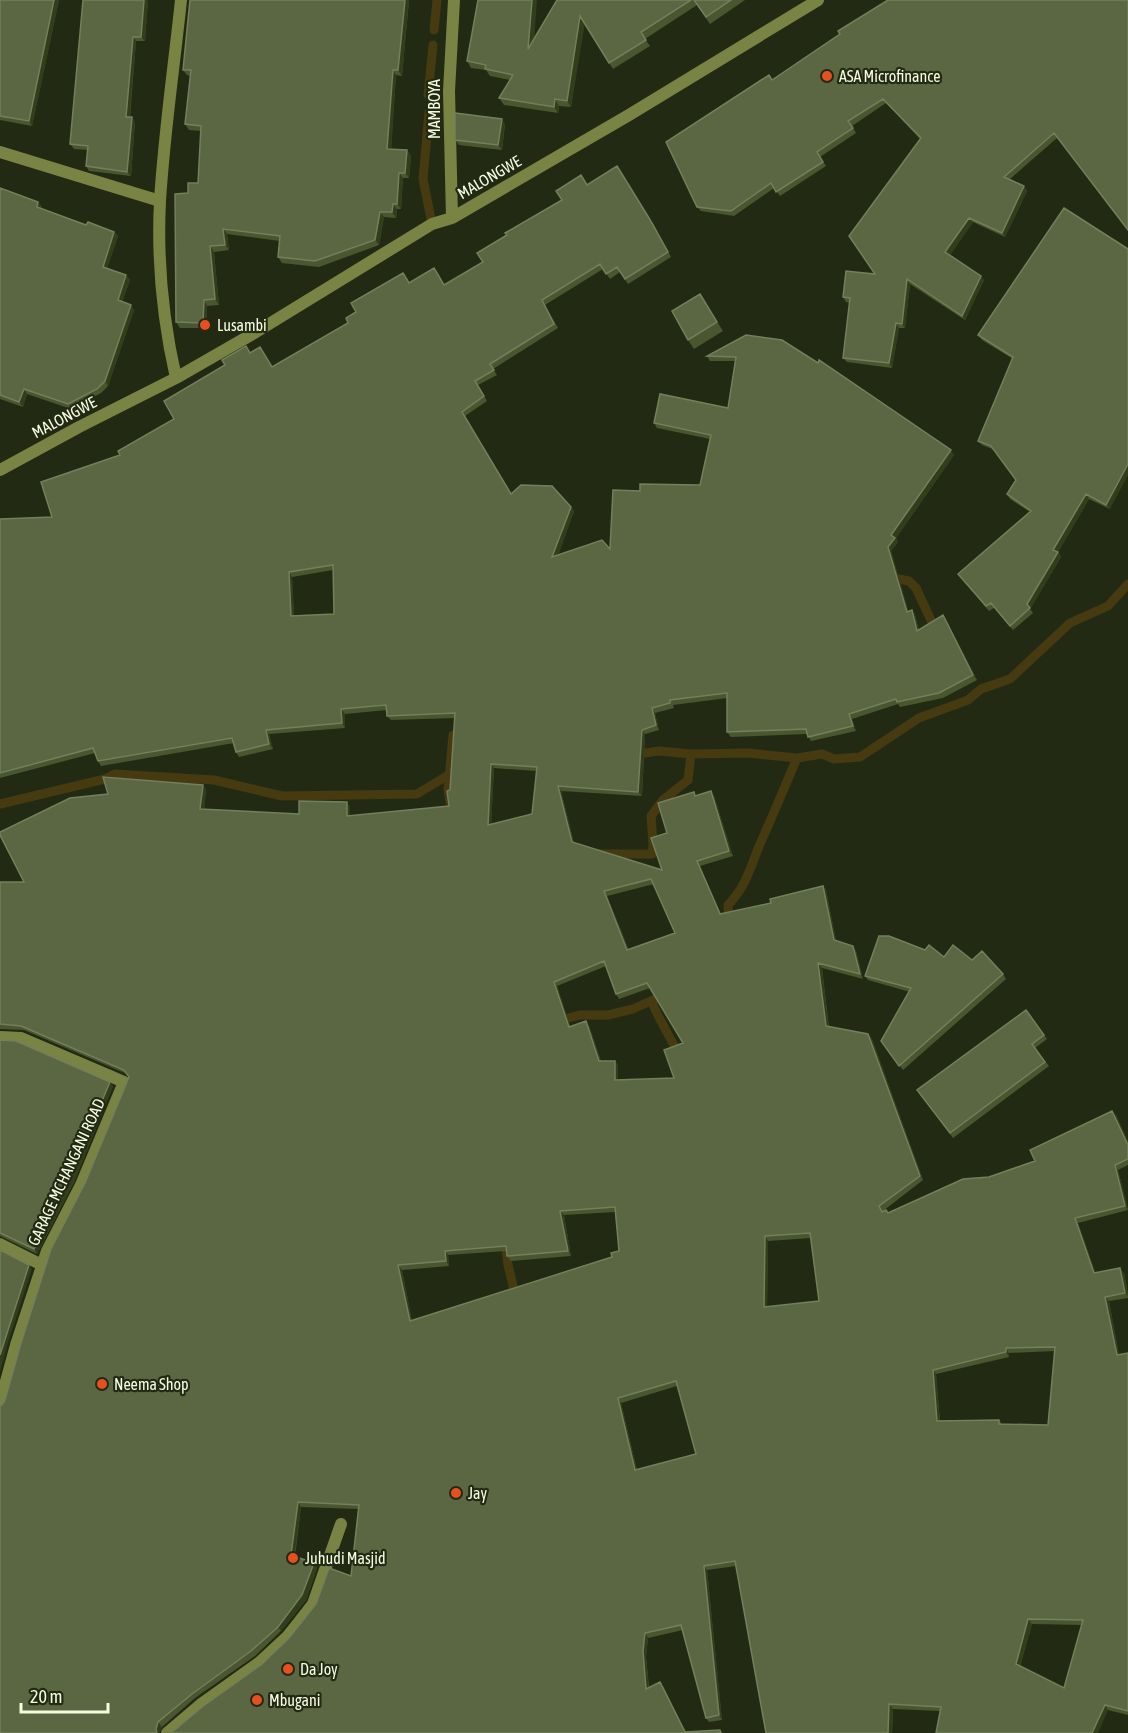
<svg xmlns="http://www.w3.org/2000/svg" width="1128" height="1733" viewBox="0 0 1128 1733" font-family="'Asap Condensed',sans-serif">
<rect width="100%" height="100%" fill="#232a14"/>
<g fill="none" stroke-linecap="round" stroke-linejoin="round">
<path stroke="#463a11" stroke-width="9" d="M434 30 437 0
M428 95 433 45
M429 112 423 179 432 224
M888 577 909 581 916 588 936 631
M633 753 638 754 659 751 691 754 748 753 797 758 822 754 834 759 860 757 919 718 968 700 981 689 1010 679 1070 623 1108 606 1128 584
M450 802 448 790 453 735 465 738
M0 804 105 779 115 774 214 780 282 796 417 794 450 774
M600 854H652L653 844 651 816 663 800 688 780 691 754
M729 923 728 905C747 885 750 868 760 844 773 815 785 786 797 758
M652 1002C659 1021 671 1037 679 1056
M556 1021 580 1015H608L633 1009 666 994
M505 1241 508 1265 516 1298"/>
<path stroke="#798444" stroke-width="12" d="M0 152 160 201
M452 218 449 91 454 0
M176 378C163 321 157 260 160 201 164 134 174 67 181 0
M0 470 79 427 176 378 256 332 432 224 452 218 629 115 818 0
M0 1037 21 1038 124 1082 81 1185 47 1251 16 1345 0 1403
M0 1244 42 1265
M167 1733 200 1705 260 1662 287 1637 299 1622 313 1604 341 1524"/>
</g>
<path fill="#49562f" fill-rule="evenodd" d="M0 0H59L32 126 0 120Z
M148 0 145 41H136L130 117 135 122 131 176 89 171 86 166 88 150 74 149 70 144Z
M190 0H409L402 76 396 75 391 149 407 150 411 156 409 178H403L401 209H397L396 218 384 217 379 245 319 267 282 263 278 257 280 241 227 234 229 250 214 252 219 305 207 306V328H180L176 322 188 193 198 183 201 131 189 130 185 124 190 76 187 75 183 70Z
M557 0H745L710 24 697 5 645 39 650 46 613 69 584 23 571 107 559 106 558 113 504 105 499 98 510 80 490 76 486 70 471 68 467 61 534 39Z
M1128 0 1057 138 1010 179 1024 186 1027 191 1005 237 973 222 950 255 984 280 965 320 910 284 905 328H899L892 368 847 362 843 358 850 303 846 302 843 297 875 274 920 139 886 103 852 126 856 133 820 157 826 166 780 196 774 188 734 216 701 211 697 207 772 80Z
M505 124 502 150 459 145 455 140Z
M587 184 653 223 671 257 628 284 620 272 610 279 603 269 545 305 558 328 493 369 497 375 478 385 487 401 465 416 511 494 571 507 574 511 558 555 610 549 640 491 700 485 710 439 657 428 654 423 728 408 736 361H710L707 356 746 335 954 455 896 538 898 542 891 551 908 611 915 615 919 630 943 615 946 620 977 680 943 698 900 707 898 704 852 719 856 731 811 741 807 734 731 737 727 732V698L673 705 674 708 655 713 659 730 645 734 642 796 561 791 574 843 662 870 667 833 697 796H714L733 856 700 866 721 914 771 903 823 886 826 890 836 941 856 951 863 979 822 968 829 1027 872 1039 923 1180 883 1211 888 1213 1035 1161 1116 1115 1128 1142V1165L1118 1170 1128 1210 1078 1223 1095 1272 1124 1273 1128 1294V1298L1109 1301 1119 1355 1128 1353V1715L1108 1710 940 1711 893 1709 892 1733H766L736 1566 707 1570 722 1720 709 1722 706 1718 683 1630 648 1638 646 1656 649 1687 663 1686 686 1732 720 1730 723 1733H171L262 1664 289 1638 351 1576 358 1509 301 1507 295 1557 314 1563 317 1568 306 1600 281 1631 255 1656 195 1698 162 1727 159 1733 2 1405 5 1400 85 1183 129 1077 127 1074 24 1030 0 1029V882H24L206 789 204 809 299 814 350 807V816L449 806 455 718 391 720 387 716V710L345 714V728L269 734 273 749 239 757 236 752 234 743 101 766 98 761 95 753 0 778V519L52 517 120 455 174 419 251 353 260 347 272 367 348 323 356 312 407 278 409 283 438 273 444 285 483 262 507 235ZM333 570 334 614 294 616 292 577ZM494 768 536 771 532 814 491 824ZM654 884 675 933 629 950 607 896ZM606 966 616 994 619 999 650 988 683 1043 674 1078 618 1080V1065L615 1061H601L589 1026H570L557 986ZM615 1212 619 1251 612 1257 412 1321 402 1270 449 1266 448 1255 506 1251 507 1256 511 1261 571 1256 564 1215ZM811 1238 819 1301 767 1307 768 1241ZM1055 1351 1048 1425 1002 1424 999 1420 940 1421 936 1374 1009 1357V1353ZM677 1386 696 1454 637 1470 621 1403ZM1032 1624 1082 1625 1064 1688 1020 1666Z
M0 188 38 202 42 207 41 208 86 225 114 232 118 236 107 268 126 275 130 280 122 302 134 310 108 386 101 393 71 409 27 394 23 407 0 399Z
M1128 249 1110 509 1089 499 1058 552 1061 557 1030 609 1033 613 1013 630 994 608 989 611 958 574 1030 512 1010 499 1007 494 1016 480 995 450 982 445 978 441 1013 359 982 340 978 335Z
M700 294 723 331 694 349 688 340Z
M944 957 972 960 1003 974 1006 979 903 1070 881 1041 910 992 868 980 865 976Z
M1026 1010 1047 1039 1035 1048 1049 1066 953 1138 917 1090Z
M0 1040 113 1086 74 1182 37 1254 0 1236Z"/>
<path fill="#323d1c" d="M54 0H59L32 126 29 121Z
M144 0H148L145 41 141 37Z
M405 0H409L402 76 398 70Z
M532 0H537L533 55 528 49Z
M580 16 585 23 571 107 567 101Z
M133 37 136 41 129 122 126 117Z
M393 70 396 75 391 155 387 149Z
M555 99 559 106 558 113 554 107Z
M132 117 135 122 131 176 127 172Z
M502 119 505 124 502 150 498 145Z
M407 150 411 156 409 178 405 173Z
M399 173 403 178 401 209 397 204Z
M1024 186 1027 191 1005 237 1002 233Z
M38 202 42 207 40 212 37 207Z
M393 204 397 209 396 218 392 212Z
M380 212 384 217 379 245 375 240Z
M969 218 973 222 949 257 945 252Z
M223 229 227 234 229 250 225 245Z
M114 232 118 236 106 272 103 267Z
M210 246 214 252 219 305 215 299Z
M126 275 130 280 121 305 118 300Z
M981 276 984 280 965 320 962 316Z
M907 279 910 284 905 328 902 324Z
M700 294 706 303 723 331 717 322Z
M204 300 207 306V328L203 323Z
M131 305 134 310 108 386 105 381Z
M896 323 899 328 892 368 889 363Z
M24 389 27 394 23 407 19 402Z
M951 450 954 455 896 538 898 542 891 551 910 616 907 612 888 547 891 535Z
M1128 464V475L1110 509 1106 505Z
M1086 494 1089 499 1057 554 1053 550Z
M571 507 574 511 556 562 552 557Z
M1058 552 1061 557 1030 609 1027 604Z
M289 572 292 577 294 621 291 616Z
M912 610 915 615 920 636 917 631Z
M943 615 946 620 977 680 973 675Z
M652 708 655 713 659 730 656 725Z
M341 709 345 714V728L342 723Z
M849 714 852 719 856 731 853 726Z
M266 730 269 734 273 749 269 744Z
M642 730 645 734 642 796 638 792Z
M491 764 494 768 491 829 488 825Z
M203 785 206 789 204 813 200 809Z
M558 786 561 791 575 847 572 842Z
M711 791 714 796 733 856 729 851Z
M347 802 350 807V821L347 816Z
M697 861 700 866 723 919 720 914Z
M823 886 826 890 837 945 834 940Z
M604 891 607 896 631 955 627 950Z
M853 946 856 951 863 979 860 974Z
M818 963 822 968 829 1031 826 1026Z
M554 982 557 986 572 1032 569 1027Z
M586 1021 589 1026 602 1065 599 1061Z
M868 1034 872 1039 923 1180 920 1176Z
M615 1061 618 1065V1084L615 1080Z
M110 1082 113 1086 74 1182 37 1254 34 1249Z
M1112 1111 1116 1115 1128 1142V1145Z
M1115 1165 1118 1170 1128 1210 1125 1206Z
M560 1211 564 1215 571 1256 568 1251Z
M1075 1218 1078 1223 1097 1277 1094 1273Z
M765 1236 768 1241 767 1312 764 1307Z
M445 1251 448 1255 449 1266 446 1261Z
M29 1265 32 1269 8 1343 0 1372V1355Z
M398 1265 402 1270 413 1326 410 1321Z
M1120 1268 1124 1273 1128 1296 1125 1293Z
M1105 1297 1109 1301 1120 1360 1117 1355Z
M1006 1348 1009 1353V1357L1006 1352Z
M933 1370 936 1374 940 1425 937 1421Z
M618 1398 621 1403 638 1475 635 1470Z
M298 1502 301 1507 294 1560 291 1555Z
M314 1563 317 1568 306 1600 281 1631 278 1627Z
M704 1566 707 1570 722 1720 719 1715Z
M1028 1619 1032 1624 1019 1668 1016 1664Z
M645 1633 648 1638 646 1656 649 1693 646 1689 643 1651Z
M660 1682 663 1686 686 1733H685Z
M889 1704 893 1709 892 1733H888Z
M1105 1705 1108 1710 1098 1733H1092Z
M158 1722 162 1727 159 1733H157L156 1729Z"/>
<path fill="#5b6742" stroke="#747f5b" stroke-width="1.5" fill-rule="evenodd" d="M0 0H54L29 121 0 116Z
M83 0H144L141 37H133L126 117H132L127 172 86 166 88 146 70 144Z
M190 0H405L398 70H393L387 149 407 150 405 173H399L397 204H393L392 212H380L375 240 315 261 278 257 280 236 223 229 225 245 210 246 215 299 204 300 203 323 176 322 175 194 188 193V183H198L201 126 185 124 191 70H183Z
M478 0H532L528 49 557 0H691L641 32 646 40 609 63 580 16 567 101 555 99 554 107 499 98 513 75 485 69 486 65 467 61Z
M694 0H731L706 17Z
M888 0H1128V230L1054 133 1004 177 1024 186 1002 233 969 218 945 252 981 276 962 316 907 279 902 324 896 323 889 363 843 358 850 298 843 297 846 271 875 274 849 236 921 138 883 99 848 121 853 128 817 152 823 162 776 192 771 183 731 211 697 207 666 142 769 75 772 80 840 34 838 31Z
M455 113 502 119 498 145 455 140Z
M617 166 649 218 668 252 625 279 617 267 606 274 600 264 542 300 554 324 490 364 494 370 475 381 484 396 462 412 511 494 521 485 552 486 571 507 552 557 602 540 610 549 613 490 640 491V484L700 485 711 435 654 423 660 394 728 408 736 357 707 356 746 335 782 340 818 363 819 360 951 450 891 535 895 538 888 547 907 612 912 610 917 631 943 615 973 675 939 693 897 702 896 699 849 714 853 726 808 737 806 729 727 732V693L670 700V703L652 708 656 725 642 730 638 792 558 786 572 842 662 870 651 838 667 833 658 803 694 792 695 796 711 791 729 851 697 861 720 914 771 903 770 899 823 886 834 940 853 946 860 974 818 963 826 1026 868 1034 920 1176 879 1206 882 1212 886 1210 888 1213 963 1179 989 1177 1035 1161 1030 1150 1112 1111 1128 1145V1159L1115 1165 1125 1206 1075 1218 1094 1273 1120 1268 1125 1293 1105 1297 1117 1355 1128 1353V1711L1105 1705 1092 1733H936L941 1707 889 1704 888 1733H766L735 1561 704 1566 719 1715 706 1718 681 1625 645 1633 643 1651 646 1689 660 1682 685 1732 720 1730 721 1733H171L202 1707 262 1664 289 1638 316 1604 329 1568 351 1576 359 1505 298 1502 291 1555 314 1563 302 1595 278 1627 251 1651 192 1694 158 1722 156 1729 157 1733H0V1405H2L5 1400 21 1343 51 1249 85 1183 129 1077 124 1070 21 1026 0 1024V882H24L0 835V832L70 798 108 794 103 777 203 785 200 809 299 814V801L347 802V816L449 806 447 791 450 790 455 713 387 716 386 705 341 709 342 723 266 730 269 744 236 752 232 738 98 761 93 748 0 773V519L52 517 41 482 120 455 118 451 174 419 164 401 225 365 222 360 246 346 250 353 260 347 272 367 348 323 346 318 356 312 351 303 403 273 409 283 434 268 444 285 483 262 477 253 507 235 505 233 562 200 556 191 581 175 587 185ZM333 565 334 614 291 616 289 572ZM491 764 537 767 532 814 488 825ZM651 879 675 933 627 950 604 891ZM604 961 616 994 647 983 683 1043 664 1050 674 1078 615 1080V1061H599L586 1021 569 1027 554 982ZM615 1207 619 1251 611 1253 612 1257 410 1321 398 1265 446 1261 445 1251 506 1246 507 1256 568 1251 560 1211ZM810 1233 819 1301 764 1307 765 1236ZM1055 1347 1048 1425 999 1424V1420L937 1421 933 1370 1006 1352V1348ZM676 1381 696 1454 635 1470 618 1398ZM1028 1619 1083 1620 1064 1688 1016 1664Z
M0 188 38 202 37 207 86 225 88 222 114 232 103 267 126 275 118 300 131 305 105 381 97 389 68 404 24 389 19 402 0 395Z
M1064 208 1128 249V464L1106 505 1086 494 1053 550 1058 552 1027 604 1030 608 1010 626 991 603 986 606 958 574 1031 511 1007 494 1016 480 991 446 978 441 1013 357 978 335Z
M700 294 717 322 688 340 672 311Z
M879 936H889L925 950 929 945 944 957 953 945 972 960 982 951 1003 974 899 1066 881 1041 911 988 865 976Z
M1026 1010 1044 1035 1032 1044 1045 1062 950 1133 917 1090Z
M0 1040 16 1041 110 1082 70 1177 34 1249 0 1233Z
M0 1250 29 1265 0 1355Z"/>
<g fill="#e84f20" stroke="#232a14" stroke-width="2">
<circle cx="827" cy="76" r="6"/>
<circle cx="205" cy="325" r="6"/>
<circle cx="102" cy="1384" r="6"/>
<circle cx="456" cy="1493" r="6"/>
<circle cx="293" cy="1558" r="6"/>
<circle cx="288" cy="1669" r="6"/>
<circle cx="257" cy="1700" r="6"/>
</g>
<g text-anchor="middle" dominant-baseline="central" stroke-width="4.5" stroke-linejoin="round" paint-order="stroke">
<g font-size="16" fill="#f5fce0" stroke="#232a14" text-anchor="start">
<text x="839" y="76">ASA Microfinance</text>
<text x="217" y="325">Lusambi</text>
<text x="114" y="1384">Neema Shop</text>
<text x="468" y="1493">Jay</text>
<text x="305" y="1558">Juhudi Masjid</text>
<text x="300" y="1669">Da Joy</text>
<text x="269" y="1700">Mbugani</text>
</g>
<g font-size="16" fill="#f5fce0" stroke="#232a14">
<text transform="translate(434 109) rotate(-90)">MAMBOYA</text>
<text transform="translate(489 177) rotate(-30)">MALONGWE</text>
<text transform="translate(64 417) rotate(-28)">MALONGWE</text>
<text transform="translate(66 1172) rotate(-65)">GARAGE MCHANGANI ROAD</text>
</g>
</g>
<path d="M21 1703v9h87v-9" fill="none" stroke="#f5fce0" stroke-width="3"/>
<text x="30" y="1703" font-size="18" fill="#f5fce0" stroke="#232a14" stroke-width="4.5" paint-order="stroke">20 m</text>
</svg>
